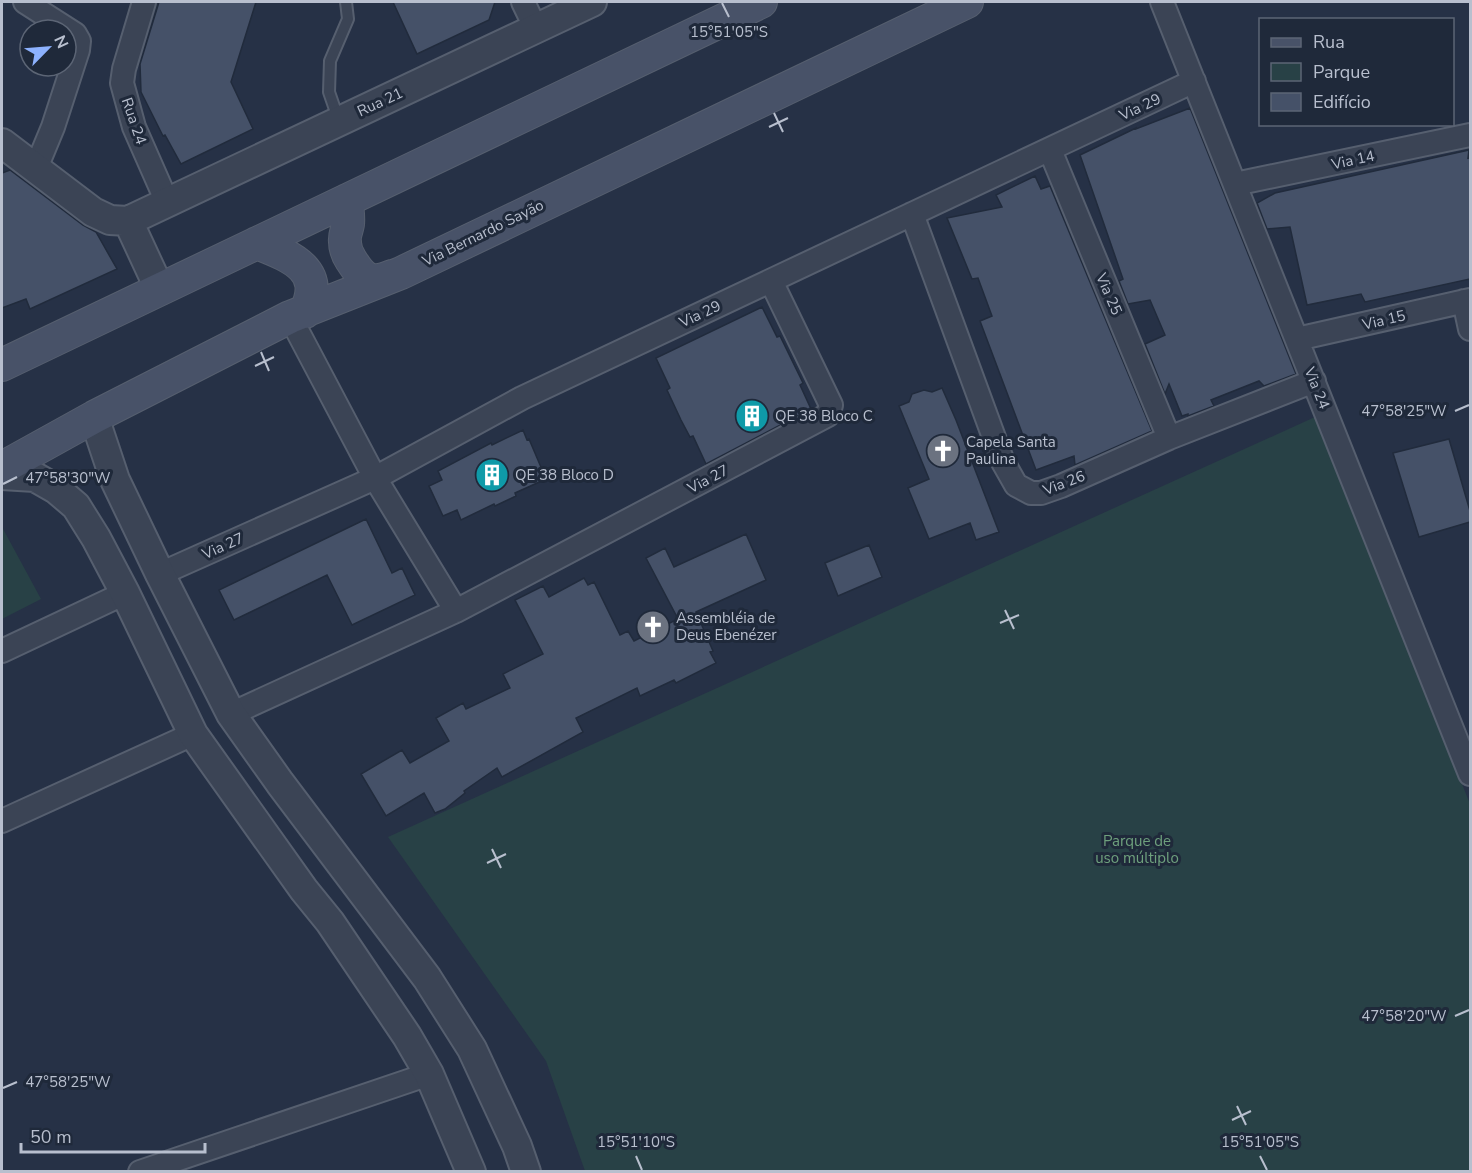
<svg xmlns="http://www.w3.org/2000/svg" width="1472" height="1173" viewBox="0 0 1472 1173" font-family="'Nunito Sans',sans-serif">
<rect width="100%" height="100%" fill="#263146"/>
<path fill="#284146" d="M1315 417 1470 804V1171H585L546 1061 388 837Z
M2 527 41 599 2 619Z"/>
<path fill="#455168" stroke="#212b3c" stroke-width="1.5" d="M159 2H256L231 82 253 129 181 164 165 135 163 136 141 92 140 64Z
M393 2H495L489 20 417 54Z
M1190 108 1296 374 1264 386 1259 381 1211 400 1214 406 1188 416V414L1182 416 1169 384 1165 394 1145 344 1165 335 1150 300 1128 304 1119 281 1123 279 1080 155 1136 128V129Z
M1469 150 1468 158 1470 157V279L1365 302 1361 294 1307 305 1290 227 1267 229 1257 203 1275 193Z
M10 170 83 225 96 232 117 269 30 309 26 299 2 308V173Z
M1035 176 1041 189 1050 186 1152 431 1075 465 1074 456 1036 470 980 321 992 316 978 278 972 279 947 218 1002 207 996 195Z
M762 307 777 337 780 336 803 383 800 385 811 409 706 464 693 436 690 437 681 420 667 390 670 388 656 358Z
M942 388 956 420 999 532 976 540 970 523 929 539 908 488 929 479 899 406 909 402 912 394 924 390 932 392Z
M523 430 527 440 529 439 546 479 515 493 516 496 495 506 494 504 461 520 457 510 443 516 429 486 442 480 438 471 491 443 492 445Z
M1449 439 1470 511V522L1419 537 1393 453Z
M366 519 392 573 402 568 415 595 352 625 327 575 234 620 219 590Z
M746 534 766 580 696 612 713 651 710 652 716 663 676 683 674 680 640 696 637 688 576 718 583 732 502 777 497 768 464 791 465 793 445 809 435 813 424 793 386 816 361 774 402 750 410 763 449 741 436 718 463 703 466 709 510 688 503 674 543 654 515 600 543 586 549 597 584 578 588 585 594 582 620 635 628 631 634 641 678 619 646 558 665 548 674 567Z
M869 545 882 577 838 596 825 563Z"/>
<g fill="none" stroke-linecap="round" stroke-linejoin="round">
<defs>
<path id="service" d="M339 121 329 92 330 61 348 19 346 2"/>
<path id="minor" d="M25 2 75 34 79 41 78 50 53 127 36 168
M144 2 124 69 122 83 134 127 167 202
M523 2 536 29
M1162 2 1470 774
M1050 150 1169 438
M1235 184 1470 135
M912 214 1003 462 1016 485 1031 493H1041L1061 486 1169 438 1314 381
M1464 301 1470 329
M290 317 375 478 456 611
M1297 339 1470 300
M160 574 375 478 522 398 1194 81
M2 651 125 593
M231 714 456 611 828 415 831 405 771 281
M2 821 193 734
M140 1172 429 1074"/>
<path id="tertiary" d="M2 143 93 212 110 220 128 221 592 2
M128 221 160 290
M94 417 115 480 160 574 231 714 280 783 427 978 472 1049 517 1146 526 1172
M2 475 35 477 56 489 76 506 96 538 125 593 193 734 304 890 330 922 407 1036 429 1074 471 1172"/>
<path id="secondary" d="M347 200C347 208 349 216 348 224 347 230 344 236 345 242 345 249 347 254 351 260 363 279 370 285 392 276
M257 243C289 256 327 269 305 312
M2 365 761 2
M2 468 94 417 290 317 401 273 967 2"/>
</defs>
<use href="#service" stroke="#565f6f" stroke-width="14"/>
<use href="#minor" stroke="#565f6f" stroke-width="26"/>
<use href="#tertiary" stroke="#565f6f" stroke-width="32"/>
<use href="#secondary" stroke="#565f6f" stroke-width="34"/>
<use href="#service" stroke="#3b4455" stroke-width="10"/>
<use href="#minor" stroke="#3b4455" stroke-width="22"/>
<use href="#tertiary" stroke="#3b4455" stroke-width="28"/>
<use href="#secondary" stroke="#485268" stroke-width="32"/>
</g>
<path fill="none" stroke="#b8bfce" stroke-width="2" d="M722 3 729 17M774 113 783 132M769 127 788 118M261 352 269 371M255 366 274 357M1455 411 1469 405M3 484 17 477M1005 610 1014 629M1000 623 1019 615M492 849 501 868M487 863 506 854M1455 1016 1469 1010M3 1088 17 1082M1237 1106 1246 1125M1232 1120 1251 1111M636 1156 642 1170M1260 1156 1267 1170"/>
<defs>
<symbol id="building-disc" viewBox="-11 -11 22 22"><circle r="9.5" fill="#0f9aa8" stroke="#1f293a"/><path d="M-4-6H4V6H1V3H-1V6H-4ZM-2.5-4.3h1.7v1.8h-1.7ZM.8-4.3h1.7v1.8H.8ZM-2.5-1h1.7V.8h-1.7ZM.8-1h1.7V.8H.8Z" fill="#fff"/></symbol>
<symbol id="church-disc" viewBox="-11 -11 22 22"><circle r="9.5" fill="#6b7280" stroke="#1f293a"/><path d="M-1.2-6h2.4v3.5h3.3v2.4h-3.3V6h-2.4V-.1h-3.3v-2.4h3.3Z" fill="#fff"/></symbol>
</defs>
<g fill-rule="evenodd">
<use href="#building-disc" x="733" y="397" width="38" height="38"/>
<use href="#church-disc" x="924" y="432" width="38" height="38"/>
<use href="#building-disc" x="473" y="456" width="38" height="38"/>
<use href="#church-disc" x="634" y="608" width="38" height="38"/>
</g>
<g text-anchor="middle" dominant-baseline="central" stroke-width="6" stroke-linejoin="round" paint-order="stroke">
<g font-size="15" fill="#b8bfce" stroke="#1f293a">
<text transform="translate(380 102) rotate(-25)">Rua 21</text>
<text transform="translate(1140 107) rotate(-25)">Via 29</text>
<text transform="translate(134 121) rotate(71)">Rua 24</text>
<text transform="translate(1353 160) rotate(-12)">Via 14</text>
<text transform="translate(483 233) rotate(-26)">Via Bernardo Sayão</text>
<text transform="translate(1109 294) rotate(67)">Via 25</text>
<text transform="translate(700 314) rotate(-25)">Via 29</text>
<text transform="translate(1384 320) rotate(-13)">Via 15</text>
<text transform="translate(1317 388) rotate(68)">Via 24</text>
<text transform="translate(708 479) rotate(-28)">Via 27</text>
<text transform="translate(1064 483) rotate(-21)">Via 26</text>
<text transform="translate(223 546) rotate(-24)">Via 27</text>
</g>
<g font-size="15" fill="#b8bfce" stroke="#1f293a" text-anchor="start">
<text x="775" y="416">QE 38 Bloco C</text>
<text x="966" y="442">Capela Santa<tspan x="966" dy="17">Paulina</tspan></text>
<text x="515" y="475">QE 38 Bloco D</text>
<text x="676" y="618">Assembléia de<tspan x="676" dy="17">Deus Ebenézer</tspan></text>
</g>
<g font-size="15" fill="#6ea07d" stroke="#1f293a">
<text x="1137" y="841">Parque de<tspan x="1137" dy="17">uso múltiplo</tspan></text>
</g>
</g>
<g font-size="15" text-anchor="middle" fill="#b8bfce" stroke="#1f293a" stroke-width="6" stroke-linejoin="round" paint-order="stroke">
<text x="729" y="37">15°51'05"S</text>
<text x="1404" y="416">47°58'25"W</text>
<text x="68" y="483">47°58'30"W</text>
<text x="1404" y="1021">47°58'20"W</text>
<text x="68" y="1087">47°58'25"W</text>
<text x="636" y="1147">15°51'10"S</text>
<text x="1260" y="1147">15°51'05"S</text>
</g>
<rect width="1472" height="1173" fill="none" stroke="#b8bfce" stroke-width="6"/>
<rect x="1259" y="18" width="195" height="108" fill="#1f293a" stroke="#5c6575" stroke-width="1.5"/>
<rect x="1271" y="38" width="30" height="9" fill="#485268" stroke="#5c6575" stroke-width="1.5"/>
<text x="1313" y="48" font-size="18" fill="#b8bfce">Rua</text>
<rect x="1271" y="63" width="30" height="18" fill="#284146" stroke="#5c6575" stroke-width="1.5"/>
<text x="1313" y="78" font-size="18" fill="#b8bfce">Parque</text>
<rect x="1271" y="93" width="30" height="18" fill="#455168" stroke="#5c6575" stroke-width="1.5"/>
<text x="1313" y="108" font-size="18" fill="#b8bfce">Edifício</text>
<g transform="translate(48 48) rotate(65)"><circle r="28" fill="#1f293a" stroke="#5c6575" stroke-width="1.5"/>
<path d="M0-4.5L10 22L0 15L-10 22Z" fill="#8db2fe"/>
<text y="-9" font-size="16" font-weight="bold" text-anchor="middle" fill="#b8bfce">N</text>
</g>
<path d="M21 1143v9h184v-9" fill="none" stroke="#b8bfce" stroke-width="3"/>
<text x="30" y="1143" font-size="18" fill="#b8bfce" stroke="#1f293a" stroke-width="4.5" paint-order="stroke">50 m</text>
</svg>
